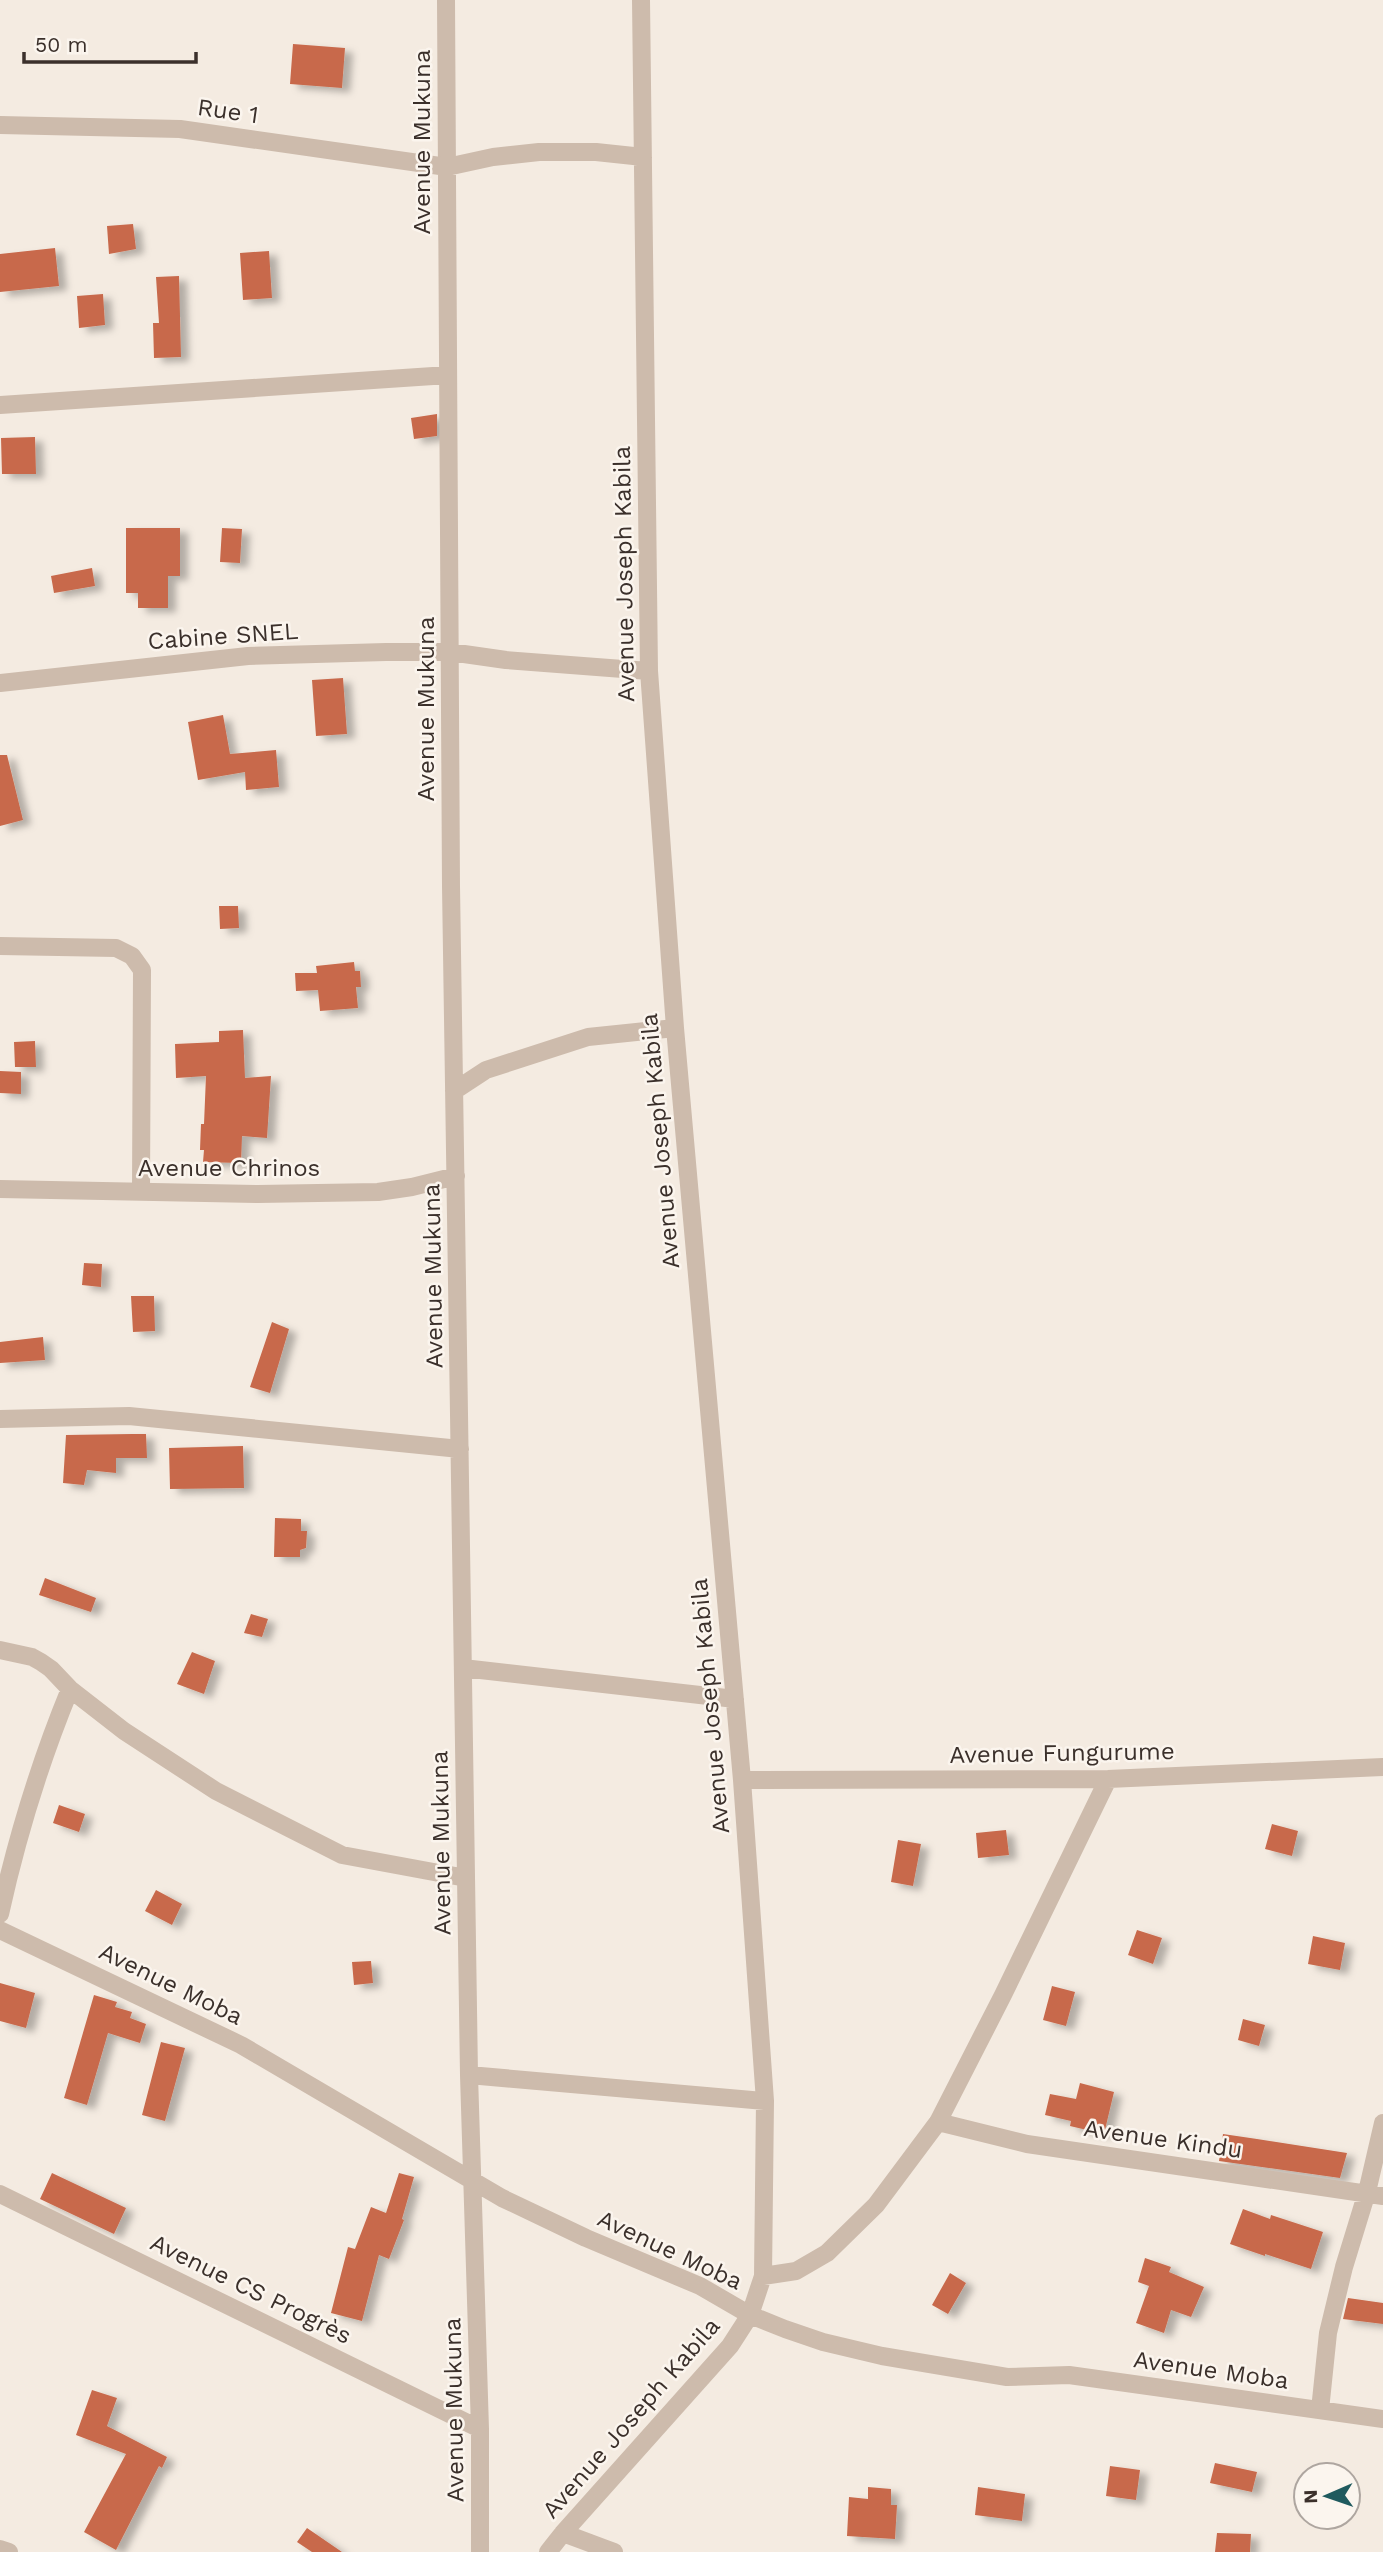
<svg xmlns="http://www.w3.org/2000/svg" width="1383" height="2552" viewBox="0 0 1383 2552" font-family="'Work Sans',sans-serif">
<defs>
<filter id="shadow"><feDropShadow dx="8" dy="4.5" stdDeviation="3.5" flood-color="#0004"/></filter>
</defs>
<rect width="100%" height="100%" fill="#f4ebe1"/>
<path fill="#c8694b" filter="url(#shadow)" d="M293 44 345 48 342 88 290 84Z
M133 224 136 249 109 254 107 226Z
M55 248 59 286 0 292V254Z
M269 251 272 298 243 300 240 253Z
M179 276 181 357 154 358 153 323H159L156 277Z
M103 294 105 325 79 328 77 296Z
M437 414V436L414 439 411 418Z
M35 437 36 474H2L1 438Z
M126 528H180V576H168V608H138V593H126Z
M222 528 242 529 240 563 220 562Z
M92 568 95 586 54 593 51 576Z
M343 678 347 734 316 736 312 680Z
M223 715 230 754 276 750 279 787 246 790 245 772 198 780 188 722Z
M0 755H7L23 820 0 826Z
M219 906H238L239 928 220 929Z
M354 962 355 971H360L361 987H356L358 1008 320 1011 318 990 296 991 295 973H317L316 966Z
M243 1030 245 1078 271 1076 267 1138 242 1136 241 1163 203 1162 204 1150H200L201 1124H204L206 1076 176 1078 175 1044 219 1042V1031Z
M35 1041 36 1067H15L14 1042Z
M0 1071 21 1072V1094L0 1093Z
M84 1263 102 1264 101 1287 82 1285Z
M131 1296H154L155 1331 133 1332Z
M272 1322 289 1329 270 1393 250 1387Z
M43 1337 45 1360 0 1363V1342Z
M132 1434H146L147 1458H116V1473L87 1470 84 1485 63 1483 66 1435Z
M243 1446 244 1488 170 1489 169 1448Z
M275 1518 301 1519V1531H307L306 1548 300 1550V1557H274Z
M45 1578 96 1598 91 1612 39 1595Z
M251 1614 268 1619 262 1637 244 1633Z
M192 1652 215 1661 204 1694 177 1684Z
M59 1805 85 1814 79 1832 53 1823Z
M1272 1824 1298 1831 1292 1856 1265 1849Z
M1006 1830 1009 1855 978 1858 976 1833Z
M898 1840 921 1844 913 1886 891 1882Z
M156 1890 182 1904 172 1925 145 1911Z
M1137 1930 1162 1938 1153 1964 1128 1955Z
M1313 1936 1345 1943 1340 1970 1308 1964Z
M371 1961 373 1983 354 1985 352 1962Z
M0 1983 35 1993 26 2028 0 2021Z
M1052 1986 1075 1992 1066 2026 1043 2020Z
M94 1995 117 2002 115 2007 132 2012 130 2018 146 2024 140 2043 108 2033 87 2105 64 2098Z
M1243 2019 1265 2025 1259 2046 1238 2040Z
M161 2042 185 2048 165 2121 142 2115Z
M1080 2083 1114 2092 1104 2134 1070 2126 1071 2121 1045 2115 1050 2094 1076 2099Z
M1223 2134 1257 2139 1347 2153 1340 2178 1219 2161Z
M52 2173 126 2208 114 2234 40 2199Z
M399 2173 414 2177 402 2219 404 2220 389 2259 379 2255 362 2321 331 2313 348 2247 355 2249 371 2207 386 2213Z
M1243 2209 1270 2219 1271 2215 1323 2232 1311 2269 1265 2254V2256L1230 2244Z
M1145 2258 1171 2267 1169 2272 1204 2287 1191 2317 1171 2310 1164 2333 1136 2323 1149 2286 1138 2282Z
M950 2273 966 2283 948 2314 932 2305Z
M1348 2298 1383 2303V2324L1343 2319Z
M92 2390 117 2398 107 2426 167 2457 162 2468 159 2466 116 2550 84 2532 126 2454 76 2435Z
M1215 2463 1257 2472 1252 2492 1210 2483Z
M1110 2466 1140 2470 1136 2500 1106 2496Z
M868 2487 891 2489V2505H897L895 2539 847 2536 849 2497 868 2499Z
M978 2487 1025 2494 1022 2521 975 2515Z
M307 2528 342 2552H312L297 2542Z
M1217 2533 1251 2534 1250 2552H1215Z"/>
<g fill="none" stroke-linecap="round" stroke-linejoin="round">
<path stroke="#cdbbac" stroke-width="18" d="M446 0 451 886 469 2075 480 2429V2552
M0 125 180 129 447 167 493 157 539 152H596L643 157
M0 405 448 375
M0 683 248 656 386 652H450L506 660 649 671
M0 946 116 948 132 956 142 970 141 1192
M454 1091 486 1070 588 1037 675 1028
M0 1189 258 1194 378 1192 412 1187 456 1176
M0 1419 129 1416 460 1449
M0 1650 32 1657 41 1662 51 1669 70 1689 124 1731 216 1791 342 1855 466 1878
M463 1668 735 1699
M742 1780 1108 1779 1383 1767
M0 1914C17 1837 40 1762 70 1689
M0 1930 241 2045 502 2198 586 2238 700 2286 750 2315 785 2329 823 2342 882 2356 1007 2377 1069 2375 1383 2419
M469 2075 765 2101
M938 2122 1027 2144 1383 2196
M0 2194 480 2429
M763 2276 796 2271 827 2253 876 2205 938 2122 1003 1995 1108 1779
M1320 2410 1328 2333 1344 2267 1367 2192 1383 2123
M563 2533 614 2552
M0 2549 9 2552
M548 2552 563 2533 730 2346 750 2315 763 2276 765 2101 742 1780 675 1028 649 671 641 0"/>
</g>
<g text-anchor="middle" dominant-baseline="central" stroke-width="5" stroke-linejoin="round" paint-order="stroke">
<g font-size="24" fill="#3b302b" stroke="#fbf5ee">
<text transform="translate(228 111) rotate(8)">Rue 1</text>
<text transform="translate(422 142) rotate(-90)">Avenue Mukuna</text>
<text transform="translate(624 574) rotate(-91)">Avenue Joseph Kabila</text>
<text transform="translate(223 636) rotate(-4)">Cabine SNEL</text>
<text transform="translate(426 709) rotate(-90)">Avenue Mukuna</text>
<text transform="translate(660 1141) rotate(-95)">Avenue Joseph Kabila</text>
<text x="229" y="1168">Avenue Chrinos</text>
<text transform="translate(433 1276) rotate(-91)">Avenue Mukuna</text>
<text transform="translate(710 1706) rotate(-95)">Avenue Joseph Kabila</text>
<text transform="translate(1062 1753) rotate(-1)">Avenue Fungurume</text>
<text transform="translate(441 1843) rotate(-91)">Avenue Mukuna</text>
<text transform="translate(171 1984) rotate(26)">Avenue Moba</text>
<text transform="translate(1163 2139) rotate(8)">Avenue Kindu</text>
<text transform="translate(670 2250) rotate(25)">Avenue Moba</text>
<text transform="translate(251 2289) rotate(26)">Avenue CS Progrès</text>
<text transform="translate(1211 2370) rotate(8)">Avenue Moba</text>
<text transform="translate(454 2410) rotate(-91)">Avenue Mukuna</text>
<text transform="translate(631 2418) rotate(-49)">Avenue Joseph Kabila</text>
</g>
</g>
<g transform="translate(1327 2496) rotate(268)"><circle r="33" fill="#fbf5ee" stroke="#aea6a0" stroke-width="2"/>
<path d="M0-5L12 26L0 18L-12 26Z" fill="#1f5a5e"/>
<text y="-10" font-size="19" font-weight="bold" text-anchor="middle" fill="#3b302b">N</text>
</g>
<path d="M24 52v10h172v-10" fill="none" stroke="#3b302b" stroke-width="3.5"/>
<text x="35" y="52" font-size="21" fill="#3b302b" stroke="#fbf5ee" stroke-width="5" paint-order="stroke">50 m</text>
</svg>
